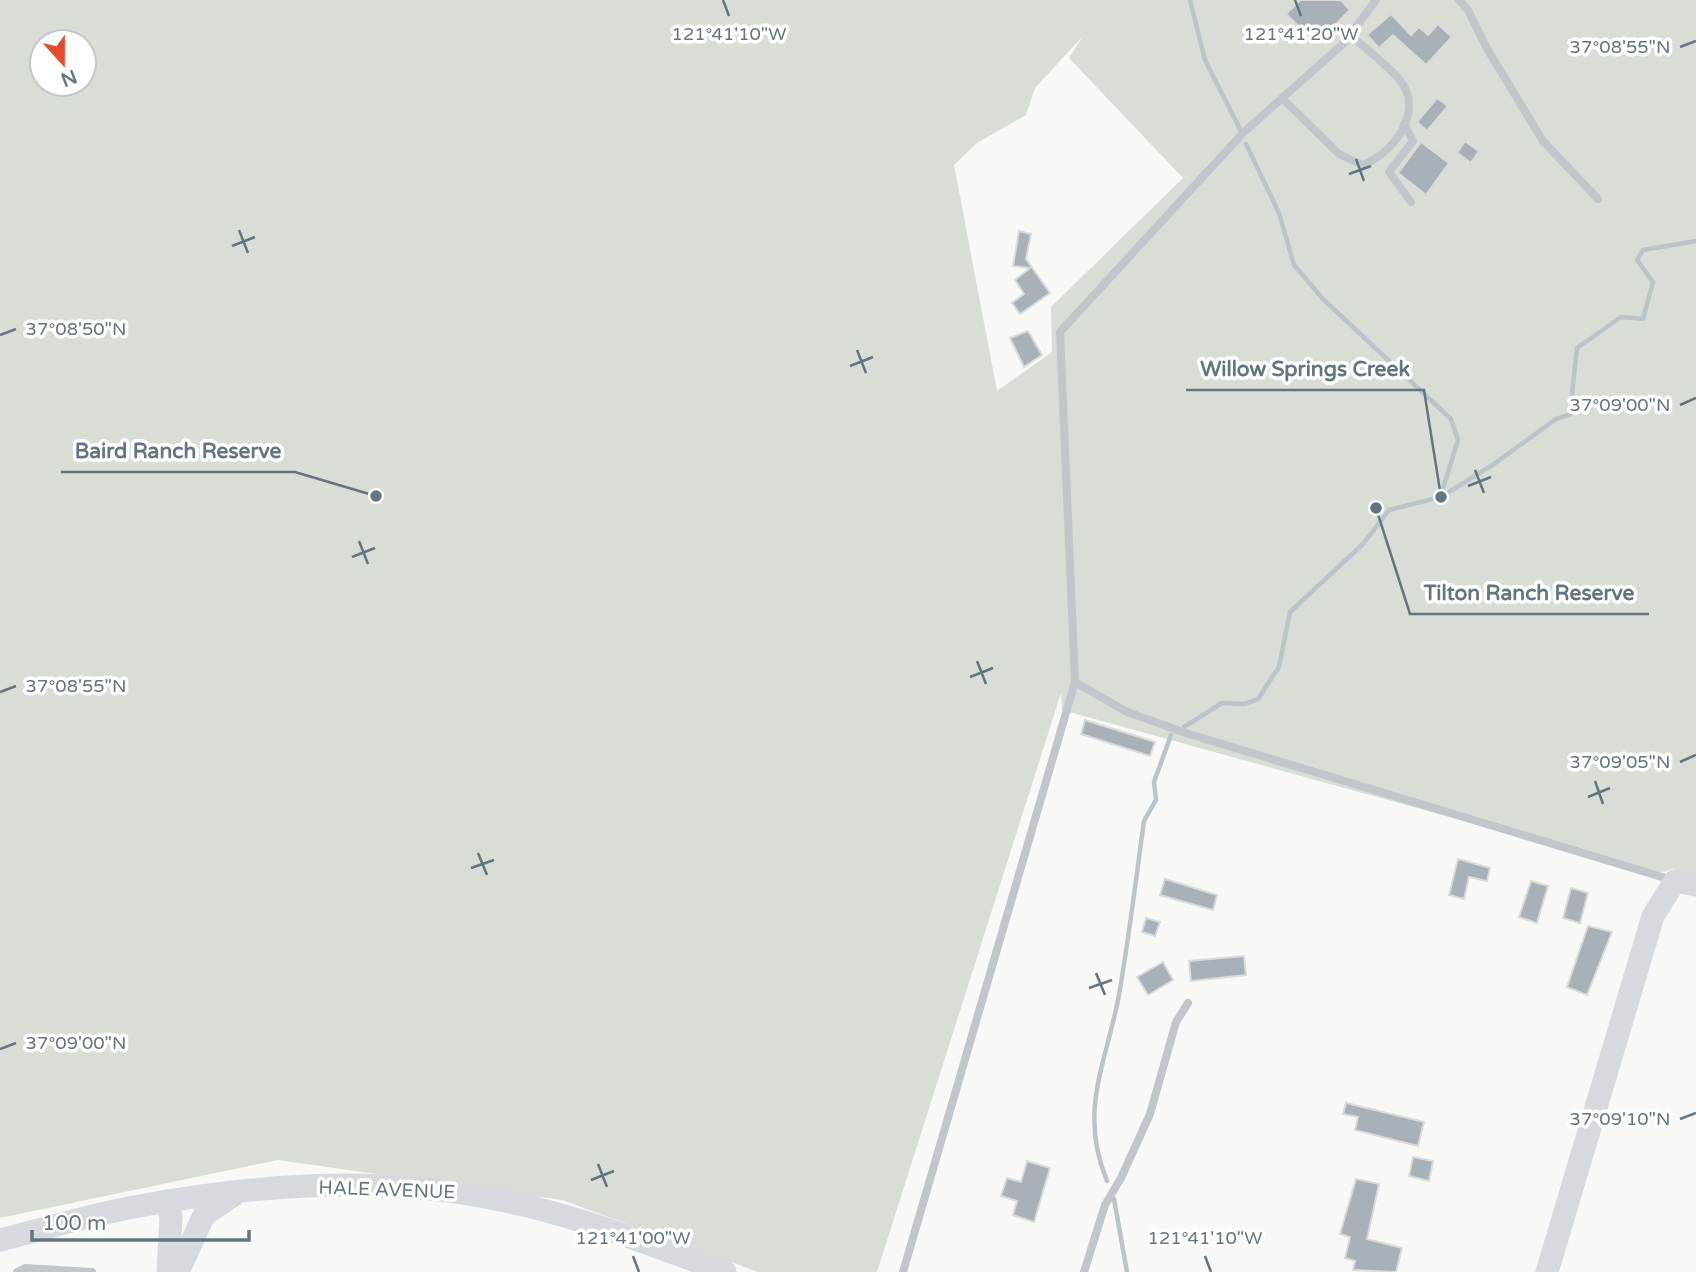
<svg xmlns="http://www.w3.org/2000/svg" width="1696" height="1272" viewBox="0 0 1696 1272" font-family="'Varela Round',sans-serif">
<rect width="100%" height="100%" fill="#f8f8f6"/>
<path fill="#d8ddd5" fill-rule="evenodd" d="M0 0H1696V874L1672 869 1656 874 1062 710 1061 693 877 1272H758L562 1200 278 1160 0 1218ZM1083 36 1069 58 1183 178 1051 307 1052 352 997 391 954 165 977 143 1026 115 1035 88ZM42 42H84V84H42Z"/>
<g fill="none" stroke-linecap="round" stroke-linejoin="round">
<path stroke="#b9c5c9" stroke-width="4.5" d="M1190 0 1205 60 1242 133
M1246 144 1279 213 1294 265 1323 299 1451 419 1458 440 1441 495
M1184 727 1222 703 1245 704 1258 699 1279 667 1290 612 1363 544 1389 510 1441 497 1494 464 1556 419 1571 414 1576 405 1572 394 1577 348 1621 317 1643 319 1653 282 1637 260 1643 250 1696 241
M1107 1181C1078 1111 1106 1064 1119 995 1129 937 1136 879 1144 821L1156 800 1154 782 1171 735
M1114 1199 1127 1272"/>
</g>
<path fill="#a8b1b7" stroke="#dadad8" stroke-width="2" d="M1300 0H1341L1350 10 1316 44 1286 14Z
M1391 14 1411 35 1419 27 1428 35 1438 24 1452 37 1426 65 1393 35 1379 48 1367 35Z
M1437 98 1448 106 1427 131 1417 122Z
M1465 141 1479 151 1471 163 1457 153Z
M1421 142 1449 163 1426 195 1398 173Z
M1019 231 1031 234 1026 259 1050 293 1020 314 1012 303 1024 294 1015 280 1030 268 1013 266Z
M1028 331 1042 355 1024 367 1010 338Z
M1085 720 1155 742 1150 756 1081 734Z
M1458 859 1490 868 1487 881 1469 877 1464 899 1449 895Z
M1165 879 1217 895 1213 910 1160 895Z
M1531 881 1548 886 1537 923 1519 917Z
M1571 888 1588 893 1580 923 1563 918Z
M1146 918 1160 922 1155 936 1142 932Z
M1588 926 1612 932 1587 995 1567 987Z
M1244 956 1246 975 1191 981 1189 961Z
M1163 962 1173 980 1148 995 1137 977Z
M1346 1103 1424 1122 1418 1146 1355 1130 1358 1117 1343 1114Z
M1413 1157 1433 1161 1429 1181 1409 1176Z
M1027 1161 1050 1168 1034 1222 1013 1215 1017 1201 1001 1196 1007 1178 1021 1182Z
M1356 1179 1379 1184 1367 1239 1402 1248 1396 1272 1353 1270 1355 1261 1345 1258 1350 1237 1340 1234Z"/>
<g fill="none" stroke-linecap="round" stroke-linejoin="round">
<path stroke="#c1c6ca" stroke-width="8" d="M1459 0 1468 10 1486 47 1543 141 1598 199
M1282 98 1339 154 1362 165C1393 154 1426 111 1399 79 1385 63 1366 49 1350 35
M1404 124 1413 141 1389 172 1411 202
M1075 682 1127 712 1189 734 1672 880
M17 1272 25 1268 92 1272
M903 1272 1075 682 1060 332 1243 133 1344 43 1376 0
M1084 1272 1105 1205 1121 1178 1150 1114 1176 1022 1188 1003"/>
<path stroke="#d6dade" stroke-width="23" d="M167 1201 171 1217 168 1272
M0 1240C44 1229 89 1215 134 1207 240 1187 355 1177 461 1193 552 1206 639 1240 725 1272
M178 1272 204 1215 234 1195
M1547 1272 1653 916 1675 881 1696 885"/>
</g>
<path fill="none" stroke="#637581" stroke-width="2.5" d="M723 0 729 16M1295 0 1301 16M1680 47 1696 41M1356 159 1364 181M1349 174 1371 166M239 230 248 253M232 246 255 237M0 335 16 329M857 350 866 373M850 366 873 357M1680 405 1696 398M1475 470 1484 493M1468 486 1491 477M359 541 368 564M352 557 375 548M977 661 986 684M970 677 993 668M0 692 16 686M1680 762 1696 755M1595 781 1603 804M1588 797 1610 788M478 853 487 875M471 868 494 860M1096 973 1105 995M1089 988 1112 980M0 1049 16 1043M1680 1119 1696 1113M598 1164 607 1187M591 1180 614 1171M633 1256 639 1272M1205 1256 1211 1272"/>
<g text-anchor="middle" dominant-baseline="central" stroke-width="7" stroke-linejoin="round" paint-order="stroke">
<g font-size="19" fill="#637581" stroke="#fff">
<text transform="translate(387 1190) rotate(2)">HALE AVENUE</text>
</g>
</g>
<g font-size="18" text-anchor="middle" fill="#637581" stroke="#fff" stroke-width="7" stroke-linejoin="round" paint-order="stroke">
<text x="729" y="40">121°41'10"W</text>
<text x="1301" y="40">121°41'20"W</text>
<text x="1620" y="53">37°08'55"N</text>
<text x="76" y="335">37°08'50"N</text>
<text x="1620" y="411">37°09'00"N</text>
<text x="76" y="692">37°08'55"N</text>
<text x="1620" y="768">37°09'05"N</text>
<text x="76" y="1049">37°09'00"N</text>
<text x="1620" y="1125">37°09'10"N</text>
<text x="633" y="1244">121°41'00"W</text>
<text x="1205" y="1244">121°41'10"W</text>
</g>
<path fill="none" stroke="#637581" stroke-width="2.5" d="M1441 497L1424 390H1186M376 496L295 472H61M1376 508L1410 614H1649"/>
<g fill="#637581" stroke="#fff" stroke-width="2.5">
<circle cx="1441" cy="497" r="7"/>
<circle cx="376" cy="496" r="7"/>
<circle cx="1376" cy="508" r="7"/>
</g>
<g font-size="21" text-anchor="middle" font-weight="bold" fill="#637581" stroke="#fff" stroke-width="7" stroke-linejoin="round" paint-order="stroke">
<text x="1305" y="376">Willow Springs Creek</text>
<text x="178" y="458">Baird Ranch Reserve</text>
<text x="1529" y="600">Tilton Ranch Reserve</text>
</g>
<g transform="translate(63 63) rotate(159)"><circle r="33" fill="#ffffff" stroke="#c1c8cd" stroke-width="2"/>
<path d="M0-5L12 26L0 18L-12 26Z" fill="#e34d2b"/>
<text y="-10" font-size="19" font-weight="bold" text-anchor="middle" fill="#637581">N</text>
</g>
<path d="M32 1230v10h217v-10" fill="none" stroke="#637581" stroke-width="3.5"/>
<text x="42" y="1230" font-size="21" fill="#637581" stroke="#ffffff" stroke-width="5" paint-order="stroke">100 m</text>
</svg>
